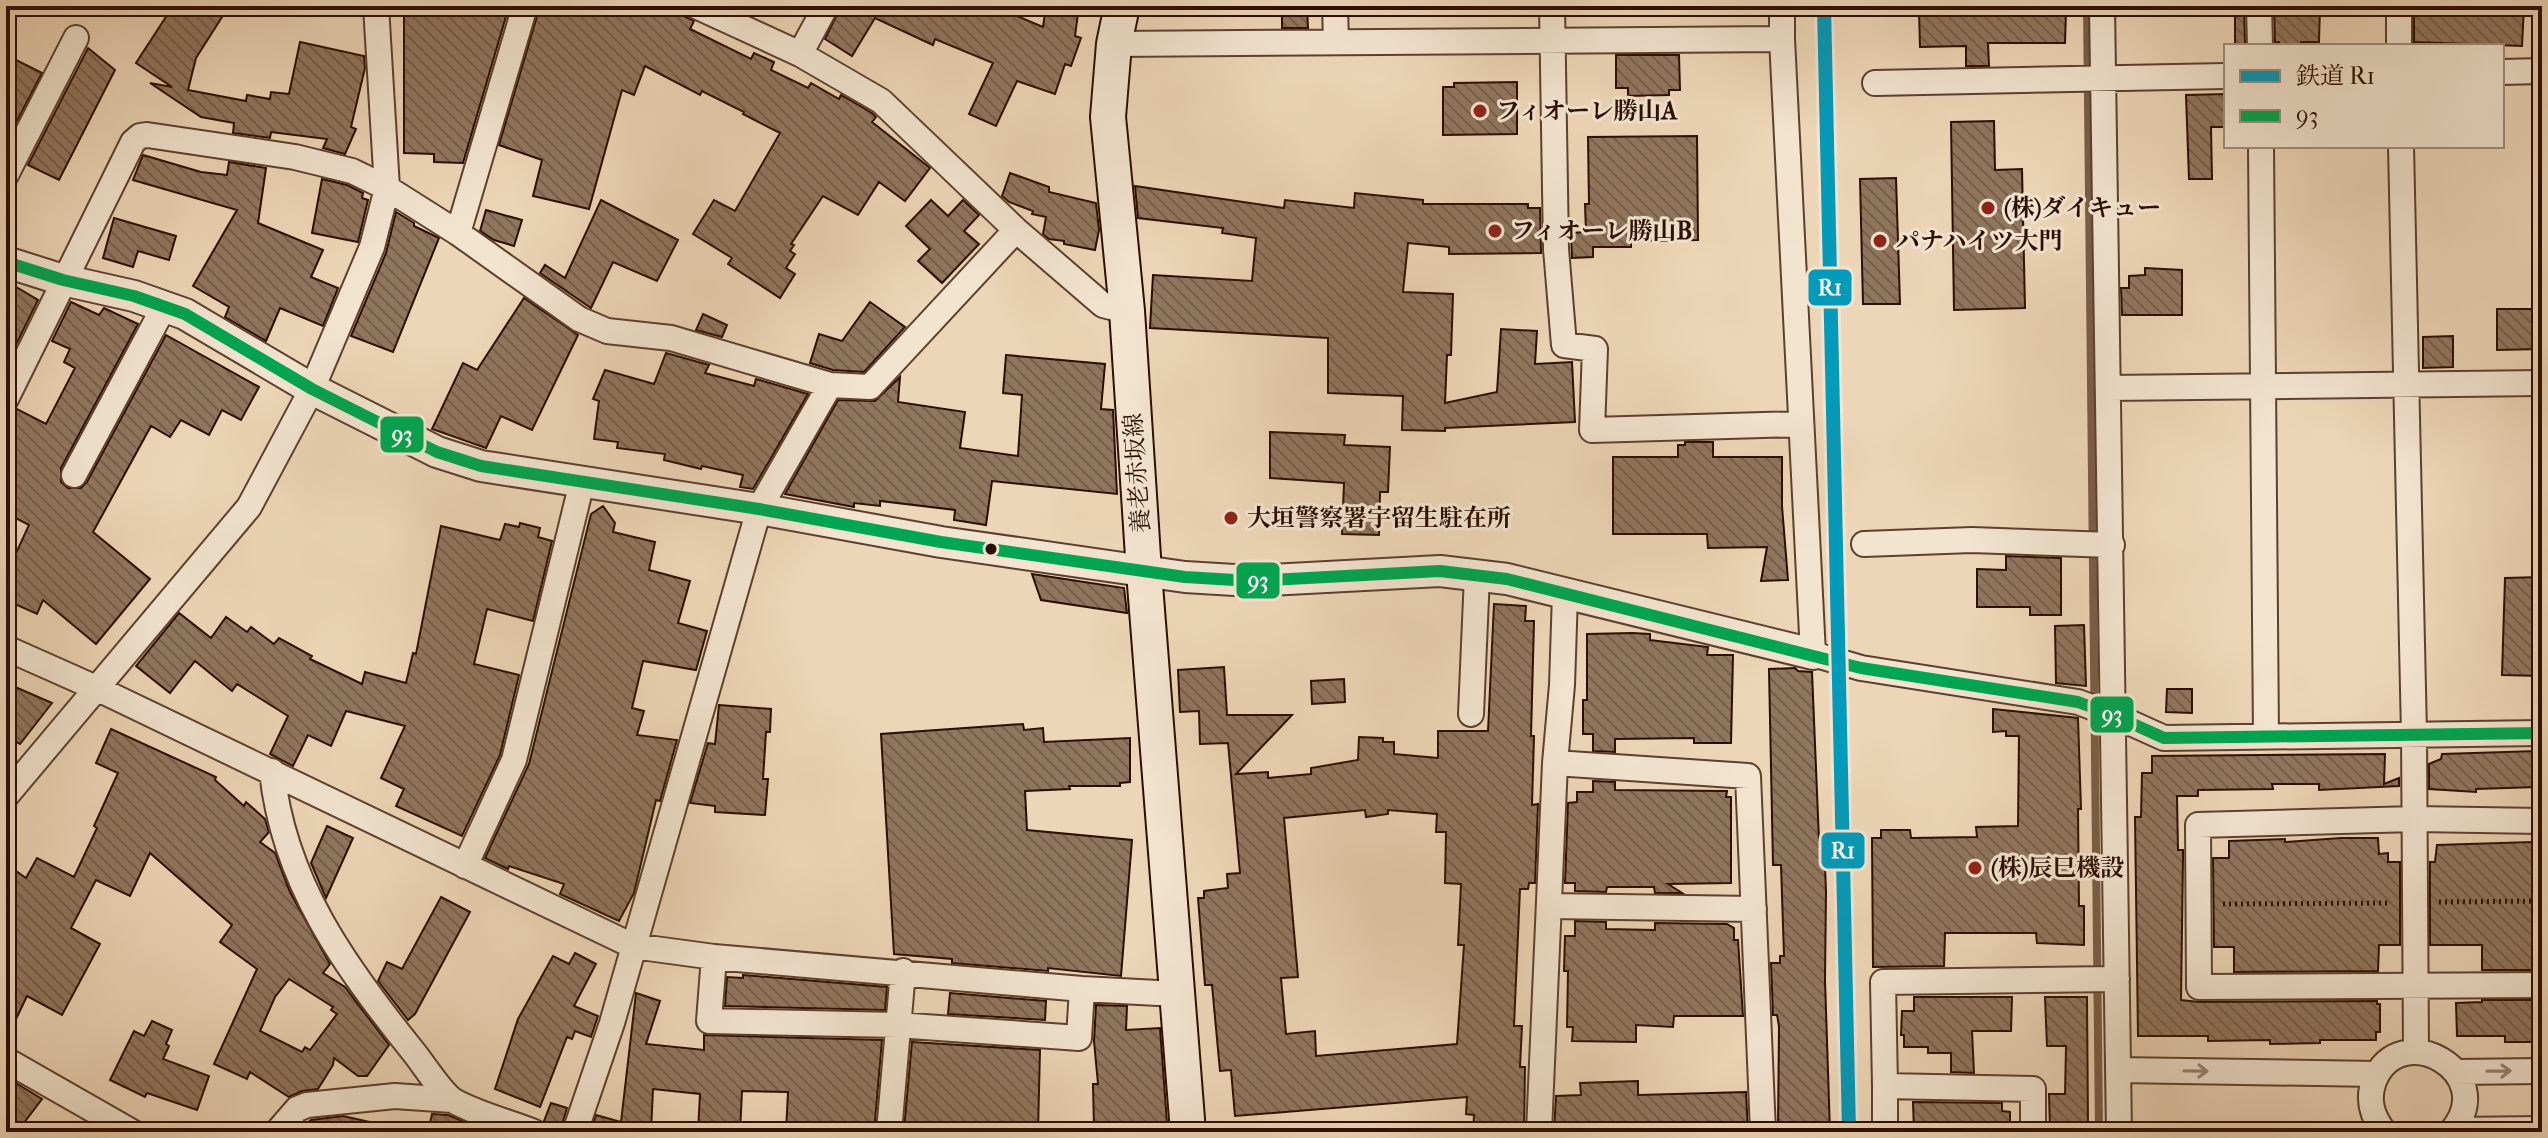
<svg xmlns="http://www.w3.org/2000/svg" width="2548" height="1138" viewBox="0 0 2548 1138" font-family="'IM FELL French Canon','Noto Serif JP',serif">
<defs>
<pattern id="building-back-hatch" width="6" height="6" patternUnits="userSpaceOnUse" patternTransform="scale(2)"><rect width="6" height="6" fill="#90765f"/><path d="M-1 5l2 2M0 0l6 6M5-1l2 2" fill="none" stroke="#765f4c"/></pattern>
</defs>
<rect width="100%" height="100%" fill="#edd6b7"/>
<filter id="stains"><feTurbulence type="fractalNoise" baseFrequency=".0025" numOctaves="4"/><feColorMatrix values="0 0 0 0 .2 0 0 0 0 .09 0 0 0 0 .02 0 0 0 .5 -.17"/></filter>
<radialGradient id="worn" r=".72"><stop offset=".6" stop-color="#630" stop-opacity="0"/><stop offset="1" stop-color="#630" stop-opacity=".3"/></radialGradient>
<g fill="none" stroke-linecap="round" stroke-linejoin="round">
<path stroke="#785d49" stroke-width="8" d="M2087 6 2099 1132"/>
</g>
<path fill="url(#building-back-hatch)" stroke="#2c0e00" stroke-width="2" fill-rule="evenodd" d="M173 6H229L196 58 188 90 246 101 247 95 270 99 271 92 289 94 300 42 364 56 365 68 351 127 356 129 345 154 323 148 327 139 271 132 270 138 233 133 234 123 201 117 150 83 172 87 136 63Z
M404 6H509L463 163 434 162V154L404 153Z
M540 6H664L694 21 690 29 751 59 754 53 774 62 771 70 808 88 811 83 839 99 841 95 872 113 876 117 872 122 930 168 905 201 879 182 858 215 823 196 791 244 794 245 790 251 795 254 786 268 795 274 780 298 728 264 732 258 693 234 714 200 735 211 780 133 743 114 744 112 702 91 700 95 645 66 634 95 622 90 589 209 533 196 542 160 499 145Z
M841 6H993L1043 27 1046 6H1079L1075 36 1081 38 1071 66 1065 64 1055 94 1017 81 996 126 969 114 993 63 935 39 933 45 875 18 852 56 825 39Z
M1282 6H1307L1308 28H1282Z
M2235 6H2244L2245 44H2235Z
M2274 6H2320L2319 42H2301V46H2278L2279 42H2275Z
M2414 6H2524L2522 46 2414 42Z
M1919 11H1951V15L2066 11 2065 43H1988L1989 66H1966V46L1920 47Z
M88 48 115 70 59 180 28 165Z
M6 55 42 73 6 142Z
M1616 55H1679L1680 90H1669V95L1628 96V88H1616Z
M1517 82V134L1443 135V87H1454V83Z
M2226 94V127H2211L2212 179H2189L2186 95Z
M1994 121 1995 170 2022 169 2025 308 1954 310 1951 122Z
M1697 136 1698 240 1631 241V247H1593V257L1572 258 1571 233 1586 232 1585 204H1589L1588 137Z
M143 155 201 172 227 175 229 162 266 168 258 223 323 250 311 277 338 288 323 326 280 308 266 341 225 317 229 307 193 286 237 210 133 180Z
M1010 173 1049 187V192L1096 203 1099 230 1095 250 1064 244V241L1049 239 1043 234 1046 217 1032 214 1033 211 1009 202 1002 196Z
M1896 178 1900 304H1863L1860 179Z
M322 179 347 185 363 193 362 198 368 200 358 242 312 233Z
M1135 186 1284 208 1285 200 1354 208 1355 193 1423 200V204H1528V208H1540L1541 253 1449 254V247L1408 243 1403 292 1453 294 1451 355H1447L1445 403 1497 392 1501 329 1537 331 1535 364 1572 362 1575 422 1445 428V431L1402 430 1403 396 1328 393V338L1150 328 1153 275 1252 281 1256 238 1222 233 1223 228 1138 218Z
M601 200 678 240 657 281 613 262 591 308 540 273 545 265 565 278Z
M931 200 948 216 963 200 979 215 964 231 979 244 942 283 918 261 930 249 906 226Z
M486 210 522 220 514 246 494 240 480 231Z
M396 212 414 223V226L439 238 393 352 351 336 386 253Z
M114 218 176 236 169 260 138 251 133 267 103 258Z
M2145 268 2182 270V315H2122L2121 288H2129V276L2145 275Z
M6 281 38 300 6 365Z
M524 298 578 335 532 430 501 416 486 448 432 429 463 363 477 370Z
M71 302 99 315 104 308 138 324 61 468V482L68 488H81L87 482 166 335 259 387 241 420 222 410 209 435 181 420 170 437 151 426 93 532 150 579 96 644 43 600 37 614 6 600V559L12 562 29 525 6 513V414L17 409 46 424 75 368 64 362 70 349 52 341Z
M870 302 905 327 864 372 833 370 810 363 819 334 842 341Z
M2497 309H2542V349L2497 350Z
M703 314 727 325 722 337 696 330Z
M2453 336V367L2423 368V337Z
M666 353 709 365 705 373 754 386 756 379 808 394 753 489 740 487 743 475 702 466 701 469 664 460 665 454 617 448 618 442 594 439 599 401 593 399 605 370 654 384Z
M1006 355 1105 364 1101 409 1113 410 1117 494 992 481 986 525 954 520 955 510 880 501V506L854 503V507L785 494 838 400 875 401 900 377 898 402 965 412 960 448 1018 456 1022 395 1003 393Z
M1270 432 1345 435 1344 445 1390 447 1388 492H1380L1379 535 1342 534 1344 483 1270 478Z
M1685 442H1713V457H1782V506L1788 580 1761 581 1767 547 1708 548 1707 534H1613V457H1678V445H1685Z
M603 506 615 523 613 532 655 542 649 570 690 581 678 623 707 631 696 670 643 661 632 708 644 711 637 735 677 740 660 801 656 800 634 893 619 921 560 894 564 884 509 866 508 869 485 858 529 764 591 514Z
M520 523 540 528 538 537 552 541 533 621 487 609 474 664 519 675 500 755 462 836 396 806 404 789 381 778 405 726 346 711 331 746 308 735 293 766 270 754 288 716 237 684 232 691 195 661 170 693 136 666 179 613 211 638 226 617 247 632 251 627 274 644 279 638 312 656 310 659 362 684 365 672 406 683 413 653 416 654 441 526 500 540 505 524 519 527Z
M2006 556 2061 558V615H2030V607H1977V569L2006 570Z
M1032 574 1124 588 1127 613 1041 600Z
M2542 577V676L2502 675 2505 578Z
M1494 604 1526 606 1525 621H1534L1531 736H1534L1532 805 1538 804 1535 883H1529L1528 889H1520L1514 1026H1522L1520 1067H1525L1524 1132H1473L1474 1115 1466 1114 1467 1097 1235 1116 1231 1070 1220 1071 1212 985H1205L1198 898H1204V891L1228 888 1227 874 1240 873 1228 743 1200 744 1199 711 1180 712 1178 670 1224 667 1227 715H1292L1236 774 1268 772V778L1311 774V768L1358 760 1359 737 1383 738V742H1394V754L1438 758V731H1488ZM1365 810 1366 817 1388 814V810L1437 814 1436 832H1446L1445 883 1461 884 1458 945H1464L1457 1044 1316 1056 1315 1031 1286 1034 1281 978 1298 977 1284 818Z
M2084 625 2086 686 2056 683 2055 626Z
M1632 633 1650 634V640L1708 647 1707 655H1733L1731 743H1694V738L1615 739V752L1593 751V734H1583V700H1587V634Z
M1795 668 1798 671 1812 672 1819 840H1824L1826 892 1825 980 1830 1132H1778L1779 1026 1777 1015H1773L1771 963H1780V956H1784L1781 865H1773L1769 669Z
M1344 679 1345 702 1312 704 1311 681Z
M6 683 52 703 20 744 6 737Z
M2167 689H2192V713L2166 712Z
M719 705 771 709 770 732H766L763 779H768L765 815 715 812V806L690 803 708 743 715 744Z
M1993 709 2078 718 2081 809H2078L2079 906H2084V945L2037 943 2036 933H1945L1944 966 1873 967 1872 838H1881V830H1910L1911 838 1977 837 1976 827 2018 826 2019 736H2006V731L1993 732Z
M1023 724 1024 730 1043 728 1044 742 1130 738V782L1120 783V786H1069L1070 789 1025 791 1027 830 1132 840 1121 976 1048 968V971L952 963V959L894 954 881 734Z
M111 729 216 777 215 780 244 806 246 802 265 819 269 832 260 842 275 853 290 892 330 964 323 973 345 987 389 1045 367 1076H358L334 1058 333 1065 318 1089 302 1091 289 1097 250 1072 247 1079 214 1064 257 969 220 942 232 925 150 853 130 896 96 880 71 928 100 944 62 1015 27 996 6 1040V864L26 878 37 858 74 877 97 828 94 826 118 773 96 763ZM289 979 333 1007 331 1010 337 1014 310 1050 305 1047 302 1052 260 1031 275 997Z
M2537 751V787L2476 789V792L2429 789V764L2441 759 2442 754Z
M2385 754 2384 784 2399 778V786L2319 790V784H2272L2273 789 2198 790V796H2177L2178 850H2183V858L2181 1000 2199 1002 2377 1001V1004H2380V1032H2376V1040H2320V1043L2270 1044V1040L2208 1041V1036H2138L2135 817H2141L2142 773H2152V756Z
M1593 781 1615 782V790L1727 791 1726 797H1731V883L1668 884 1682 893H1655L1654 887H1607L1606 892 1575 891V883H1565L1568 803 1577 802V792H1593Z
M327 826 353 838 326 898 311 863Z
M2341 838H2378L2379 854 2388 853V862H2400V945H2379L2378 971 2234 972V947H2214L2213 858H2229V841L2285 839V842Z
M2532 842 2534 887H2542V967L2540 970H2482V945H2430V862H2435L2437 845Z
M441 897 470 912 415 1014 408 1020 378 981 387 962 402 969Z
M1575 921 1606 922V929L1655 930V923L1727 924 1734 928V940H1738L1743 1016H1674L1673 1027 1636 1025V1042L1572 1041 1573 1027H1567L1568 971H1564L1565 936H1575Z
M575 953 596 964 574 1006 598 1016 591 1037 575 1031 572 1039 567 1037 540 1107 495 1089 518 1019 553 956 569 964Z
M743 975 887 987 885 1010 725 1006 727 977 743 978Z
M636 993 660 1001 646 1044 704 1050V1035L882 1040 874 1132H786L788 1092 742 1091 740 1132H698L700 1094 653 1089 651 1132H591L596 1115 621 1122Z
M950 993 1046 1001 1045 1020 948 1014Z
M1914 997H2012L2011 1031H1972L1974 1073 1951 1072V1053H1928V1047H1904V1035H1901L1902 1011H1914Z
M2045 997H2087L2088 1128 2050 1129 2049 1094H2065L2066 1046H2047Z
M2482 1000H2540L2541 1042H2505V1036H2457L2456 1003 2482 1002Z
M1096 1005 1127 1006 1126 1030 1160 1028 1167 1123 1138 1125V1132H1101L1100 1127 1094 1128 1093 1084H1098L1094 1041Z
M152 1021 172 1030 166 1044 169 1046 163 1059 209 1076 197 1110 147 1093 145 1097 110 1080 134 1031 144 1036Z
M912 1042 1040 1050 1038 1132H928L904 1129Z
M6 1077 42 1099 17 1132H6Z
M1638 1081V1095L1746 1092 1748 1132H1554L1556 1096 1581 1095 1580 1083Z
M1913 1102 2002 1103V1111L2010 1112V1132H1914Z
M551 1103 567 1108 560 1131 547 1125 544 1121Z
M432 1114 448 1115 489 1132H428Z
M343 1116 370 1122 369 1132H297L311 1120Z"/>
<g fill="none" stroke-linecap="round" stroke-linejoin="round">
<defs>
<path id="minor" d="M696 6 800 54 881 101 1016 230 1103 305 1127 311
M1335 6 1336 42
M1552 6 1556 249 1564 345 1595 349 1592 430 1801 424
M1782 6V39
M2102 6 2119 1132
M2259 6 2260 46
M2399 6V46
M1114 44 1782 39 1813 654 1861 668 2078 702 2113 715 2164 738 2542 733
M800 54 826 6
M2502 72 2542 71
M1875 83 2226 76
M2261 146 2266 736
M2401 146 2414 734 2416 1052
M6 175 76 38
M458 233 525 6
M830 385 870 387 1016 230
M2108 388 2542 383
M6 399 133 142 140 136 147 135 295 157 352 171 387 188 458 233 579 319 607 331 671 338 830 385 759 509 612 1023 575 1132
M74 475 164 307
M1864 544 1972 540 2112 545
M6 648 96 688 633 946 714 957 1082 989 1177 994
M1471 714 1477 575
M1555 763 1562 685 1565 594
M272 771C283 881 345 967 412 1050 423 1063 441 1093 454 1101 477 1114 509 1122 534 1132
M6 796 249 507 312 389 372 247 387 188 376 6
M2542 821 2415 819 2198 825 2199 987 2542 985
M465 866 514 760 582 482
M1549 906 1754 909
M714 957 709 1021 897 1025 1079 1038 1082 989
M6 1060 132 1132
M2118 1070 2377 1074
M2457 1072 2542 1071
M1885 1086V1132
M2453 1130 2542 1129
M277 1132 297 1109 307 1105 395 1096 452 1100
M889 1132 903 971
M1539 1132 1555 763 1748 776 1763 1132
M2033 1132V1089L1885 1086 1883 982 2117 979
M2384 1132C2372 1116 2367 1100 2374 1081 2400 1016 2502 1073 2451 1132"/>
<path id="tertiary" d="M6 262 63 280 134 296 185 314 312 389 437 452 481 466 759 509 941 542 1185 577 1251 581 1440 571 1507 579 1813 654"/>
<path id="secondary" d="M1122 6 1114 44 1108 117 1127 311 1144 572 1188 1132"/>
</defs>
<use href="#minor" stroke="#5c402e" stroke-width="28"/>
<use href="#tertiary" stroke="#5c402e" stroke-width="34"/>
<use href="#secondary" stroke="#2c0e00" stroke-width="38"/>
<path stroke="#2c0e00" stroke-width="5" stroke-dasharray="2 4" stroke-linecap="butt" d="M2439 902 2542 901
M2223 904 2389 903"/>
<use href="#minor" stroke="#f3e4d0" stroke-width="24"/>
<use href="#tertiary" stroke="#f3e4d0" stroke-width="30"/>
<use href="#secondary" stroke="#f3e4d0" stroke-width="34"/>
<defs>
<path id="bus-1" d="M6 262 63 280 134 296 185 314 312 389 437 452 481 466 759 509 941 542 1185 577 1251 581 1440 571 1507 579 1861 668 2078 702 2113 715 2164 738 2542 733"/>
</defs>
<use href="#bus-1" stroke="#f3e4d0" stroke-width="18"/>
<use href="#bus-1" stroke="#00a651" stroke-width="12"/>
<defs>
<path id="rail-1" d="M1824 6 1849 1132"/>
</defs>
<use href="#rail-1" stroke="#f3e4d0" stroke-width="20"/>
<use href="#rail-1" stroke="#049ab9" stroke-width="14"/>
</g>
<defs><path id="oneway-shaft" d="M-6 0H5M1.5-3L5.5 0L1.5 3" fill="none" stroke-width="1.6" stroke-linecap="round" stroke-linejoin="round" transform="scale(2)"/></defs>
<g stroke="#998472">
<use href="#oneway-shaft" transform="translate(2196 1071) rotate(1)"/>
<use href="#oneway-shaft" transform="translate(2499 1071) rotate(-1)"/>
</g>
<g fill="#8f2418" stroke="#f3e4d0" stroke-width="3">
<circle cx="1480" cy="111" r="8"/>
<circle cx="1988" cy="208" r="8"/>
<circle cx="1495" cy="231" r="8"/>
<circle cx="1880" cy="241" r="8"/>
<circle cx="1231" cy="518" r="8"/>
<circle cx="1975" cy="868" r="8"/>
</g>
<circle fill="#2c0e00" stroke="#f3e4d0" stroke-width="3" cx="991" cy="549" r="7"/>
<g text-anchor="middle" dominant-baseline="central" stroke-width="6" stroke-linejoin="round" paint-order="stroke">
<g font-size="24" font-weight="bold" fill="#2c0e00" stroke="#f3e4d0" text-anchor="start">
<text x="1496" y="111">フィオーレ勝山A</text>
<text x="2004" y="208">(株)ダイキュー</text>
<text x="1511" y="231">フィオーレ勝山B</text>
<text x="1896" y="241">パナハイツ大門</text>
<text x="1247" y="518">大垣警察署宇留生駐在所</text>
<text x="1991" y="868">(株)辰巳機設</text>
</g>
<g font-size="24" fill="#2c0e00" stroke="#f3e4d0">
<text transform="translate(1137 473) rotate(-94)">養老赤坂線</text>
</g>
</g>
<g stroke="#f3e4d0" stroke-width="3">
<rect x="1807" y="268" width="46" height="39" rx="8" fill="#049ab9"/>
<rect x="379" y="415" width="46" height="39" rx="8" fill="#00a651"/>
<rect x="1235" y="561" width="46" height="39" rx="8" fill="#00a651"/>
<rect x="2089" y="695" width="46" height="39" rx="8" fill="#00a651"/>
<rect x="1820" y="831" width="46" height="39" rx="8" fill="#049ab9"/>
</g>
<g font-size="22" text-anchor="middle" font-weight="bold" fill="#fff">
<text x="1830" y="295">R1</text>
<text x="402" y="442">93</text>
<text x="1258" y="588">93</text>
<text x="2112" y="722">93</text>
<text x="1843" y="858">R1</text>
</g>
<rect width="2548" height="1138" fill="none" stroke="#edd6b7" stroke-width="32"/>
<rect x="8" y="8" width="2532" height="1122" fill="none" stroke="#2c0e00" stroke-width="4"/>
<rect x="16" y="16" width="2516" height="1106" fill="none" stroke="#2c0e00" stroke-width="2"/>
<rect x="2224" y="44" width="280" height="104" fill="#f3e4d0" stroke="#a38e7d" stroke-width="2"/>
<rect x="2240" y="70" width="40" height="12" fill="#049ab9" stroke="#a38e7d" stroke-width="2"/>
<text x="2296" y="84" font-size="24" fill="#2c0e00">鉄道 R1</text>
<rect x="2240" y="110" width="40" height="12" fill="#00a651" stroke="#a38e7d" stroke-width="2"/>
<text x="2296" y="124" font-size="24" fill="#2c0e00">93</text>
<rect width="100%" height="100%" filter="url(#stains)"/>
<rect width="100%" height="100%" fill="url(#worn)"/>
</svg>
